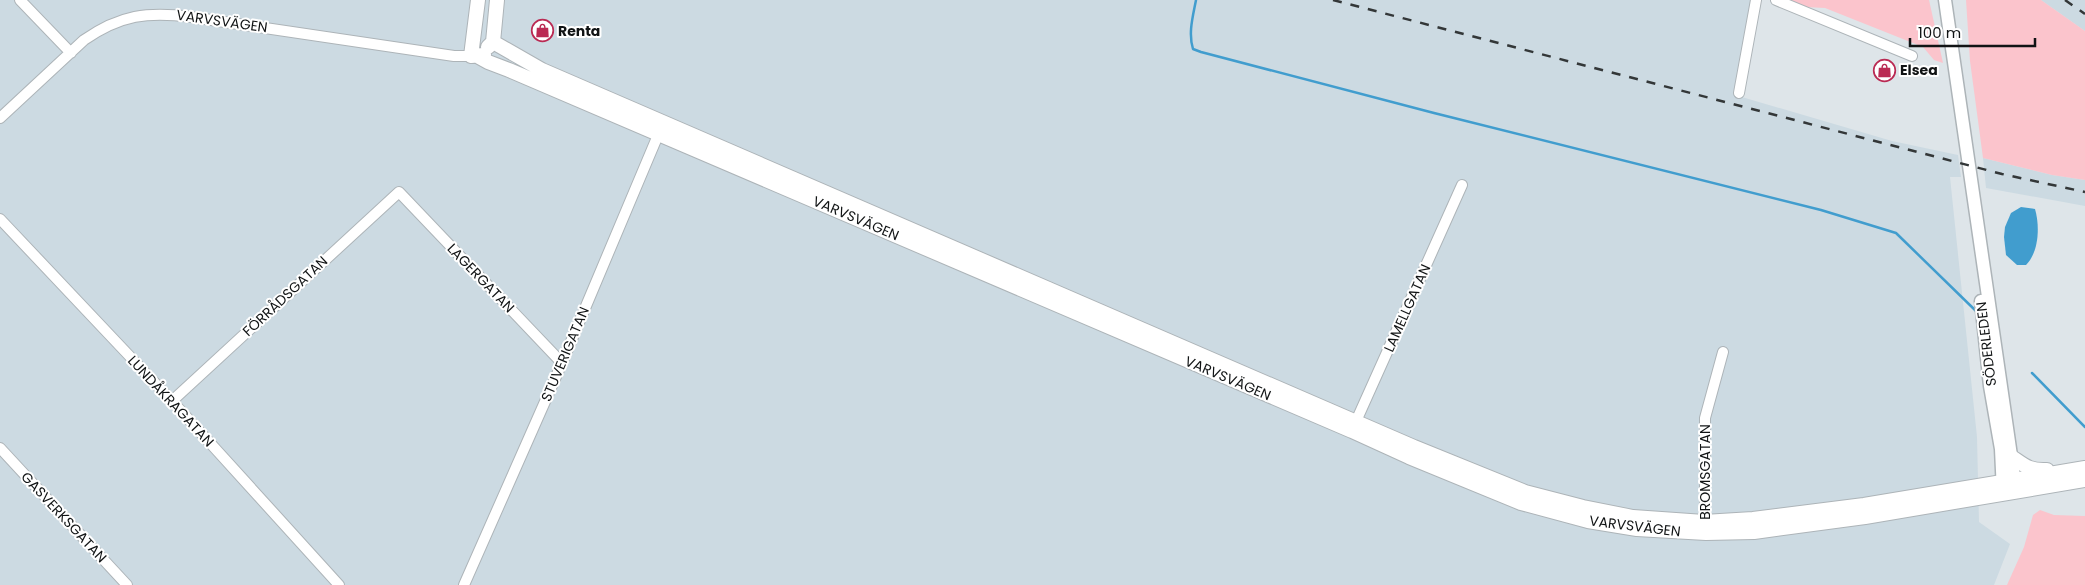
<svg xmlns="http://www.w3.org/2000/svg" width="2085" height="585" viewBox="0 0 2085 585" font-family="Poppins,sans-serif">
<rect width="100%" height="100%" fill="#dee5e9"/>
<path fill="#ccdae2" d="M0 0H1752L1735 95 1892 141 1958 155 1961 177H1950L1977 437 1979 522 2010 544 1994 585H0Z
M2041 0H2085V31Z
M1983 158 2052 175 2085 180V206L1986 188Z"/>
<path fill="#fbc4cc" d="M1789 0H1929L1943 63 1934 60 1923 47 1825 8 1805 7Z
M1966 0H2041L2085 31V180L2052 175 1983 158 1970 61Z
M2040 510 2054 515 2085 516V585H2007L2024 547 2033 515Z"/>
<path fill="#419dce" d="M2021 207 2035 209C2040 226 2039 252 2026 265H2017L2006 255 2004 237 2005 227 2011 213Z"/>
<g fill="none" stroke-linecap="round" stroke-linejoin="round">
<path stroke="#419dce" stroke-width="2.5" d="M1196 0C1193 16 1188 33 1193 49L1201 52 1434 113 1821 210 1896 233 1976 311
M2032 373 2085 427"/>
<defs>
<path id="minor" d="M20 0 71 53
M1776 0 1912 56
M1739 93 1756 0
M0 118 84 40C120 15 148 11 191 17L454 56H471
M0 219 172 401 339 585
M172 401 399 192 562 363
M1353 428 1462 185
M0 448 127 585
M1705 527V418L1723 352
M464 585 562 363 661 128"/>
<path id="tertiary" d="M1945 0 2016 490
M1981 301 1990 386 2001 449 2003 492"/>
<path id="secondary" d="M478 0 471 56 484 55
M493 42 542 70 1414 447 1525 492 1583 507 1633 517 1704 522 1753 519 1864 505 2085 468
M488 47 493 42 497 0
M479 57 488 62 509 70 1352 431 1409 457 1521 503 1588 521 1637 529 1706 533 1754 532 1865 517 2085 480
M2012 457C2025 466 2030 471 2047 470"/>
</defs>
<use href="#minor" stroke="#adb4b8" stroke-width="12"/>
<use href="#tertiary" stroke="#adb4b8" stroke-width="15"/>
<use href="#secondary" stroke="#adb4b8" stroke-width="16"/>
<use href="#minor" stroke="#fff" stroke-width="10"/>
<use href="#tertiary" stroke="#fff" stroke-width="12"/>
<use href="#secondary" stroke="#fff" stroke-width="14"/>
<path stroke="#333738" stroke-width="2.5" stroke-dasharray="9 9" stroke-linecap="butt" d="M1333 0 2002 174 2085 192
M2065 0 2085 14"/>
</g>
<defs>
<symbol id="shop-ring" viewBox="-11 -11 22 22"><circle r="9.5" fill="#fff" stroke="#ba2a53" stroke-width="1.5"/><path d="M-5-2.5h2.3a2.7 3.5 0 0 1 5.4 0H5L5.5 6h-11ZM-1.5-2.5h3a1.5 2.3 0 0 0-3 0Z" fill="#ba2a53"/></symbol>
</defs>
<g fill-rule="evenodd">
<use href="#shop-ring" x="530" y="18" width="25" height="25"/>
<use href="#shop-ring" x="1872" y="58" width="25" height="25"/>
</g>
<g text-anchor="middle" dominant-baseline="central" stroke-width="4" stroke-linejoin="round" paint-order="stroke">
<g font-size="14" fill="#101314" stroke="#fff">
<text transform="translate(222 21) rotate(8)">VARVSVÄGEN</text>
<text transform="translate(856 218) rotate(23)">VARVSVÄGEN</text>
<text transform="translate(481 278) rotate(46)">LAGERGATAN</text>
<text transform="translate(285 296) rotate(-43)">FÖRRÅDSGATAN</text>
<text transform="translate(1407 308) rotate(-66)">LAMELLGATAN</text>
<text transform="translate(1986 344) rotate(-97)">SÖDERLEDEN</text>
<text transform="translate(565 354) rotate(-67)">STUVERIGATAN</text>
<text transform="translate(1228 378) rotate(23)">VARVSVÄGEN</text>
<text transform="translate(171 401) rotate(47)">LUNDÅKRAGATAN</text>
<text transform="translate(1705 472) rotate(-90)">BROMSGATAN</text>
<text transform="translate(64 517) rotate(47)">GASVERKSGATAN</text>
<text transform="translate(1635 526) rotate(7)">VARVSVÄGEN</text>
</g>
<g font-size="14" font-weight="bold" fill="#101314" stroke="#fff" text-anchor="start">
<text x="558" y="31">Renta</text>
<text x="1900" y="70">Elsea</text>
</g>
</g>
<path d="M1910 38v8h125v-8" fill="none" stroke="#101314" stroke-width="2.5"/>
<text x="1918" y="38" font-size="15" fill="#101314" stroke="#ffffff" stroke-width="4" paint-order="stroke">100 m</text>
</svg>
